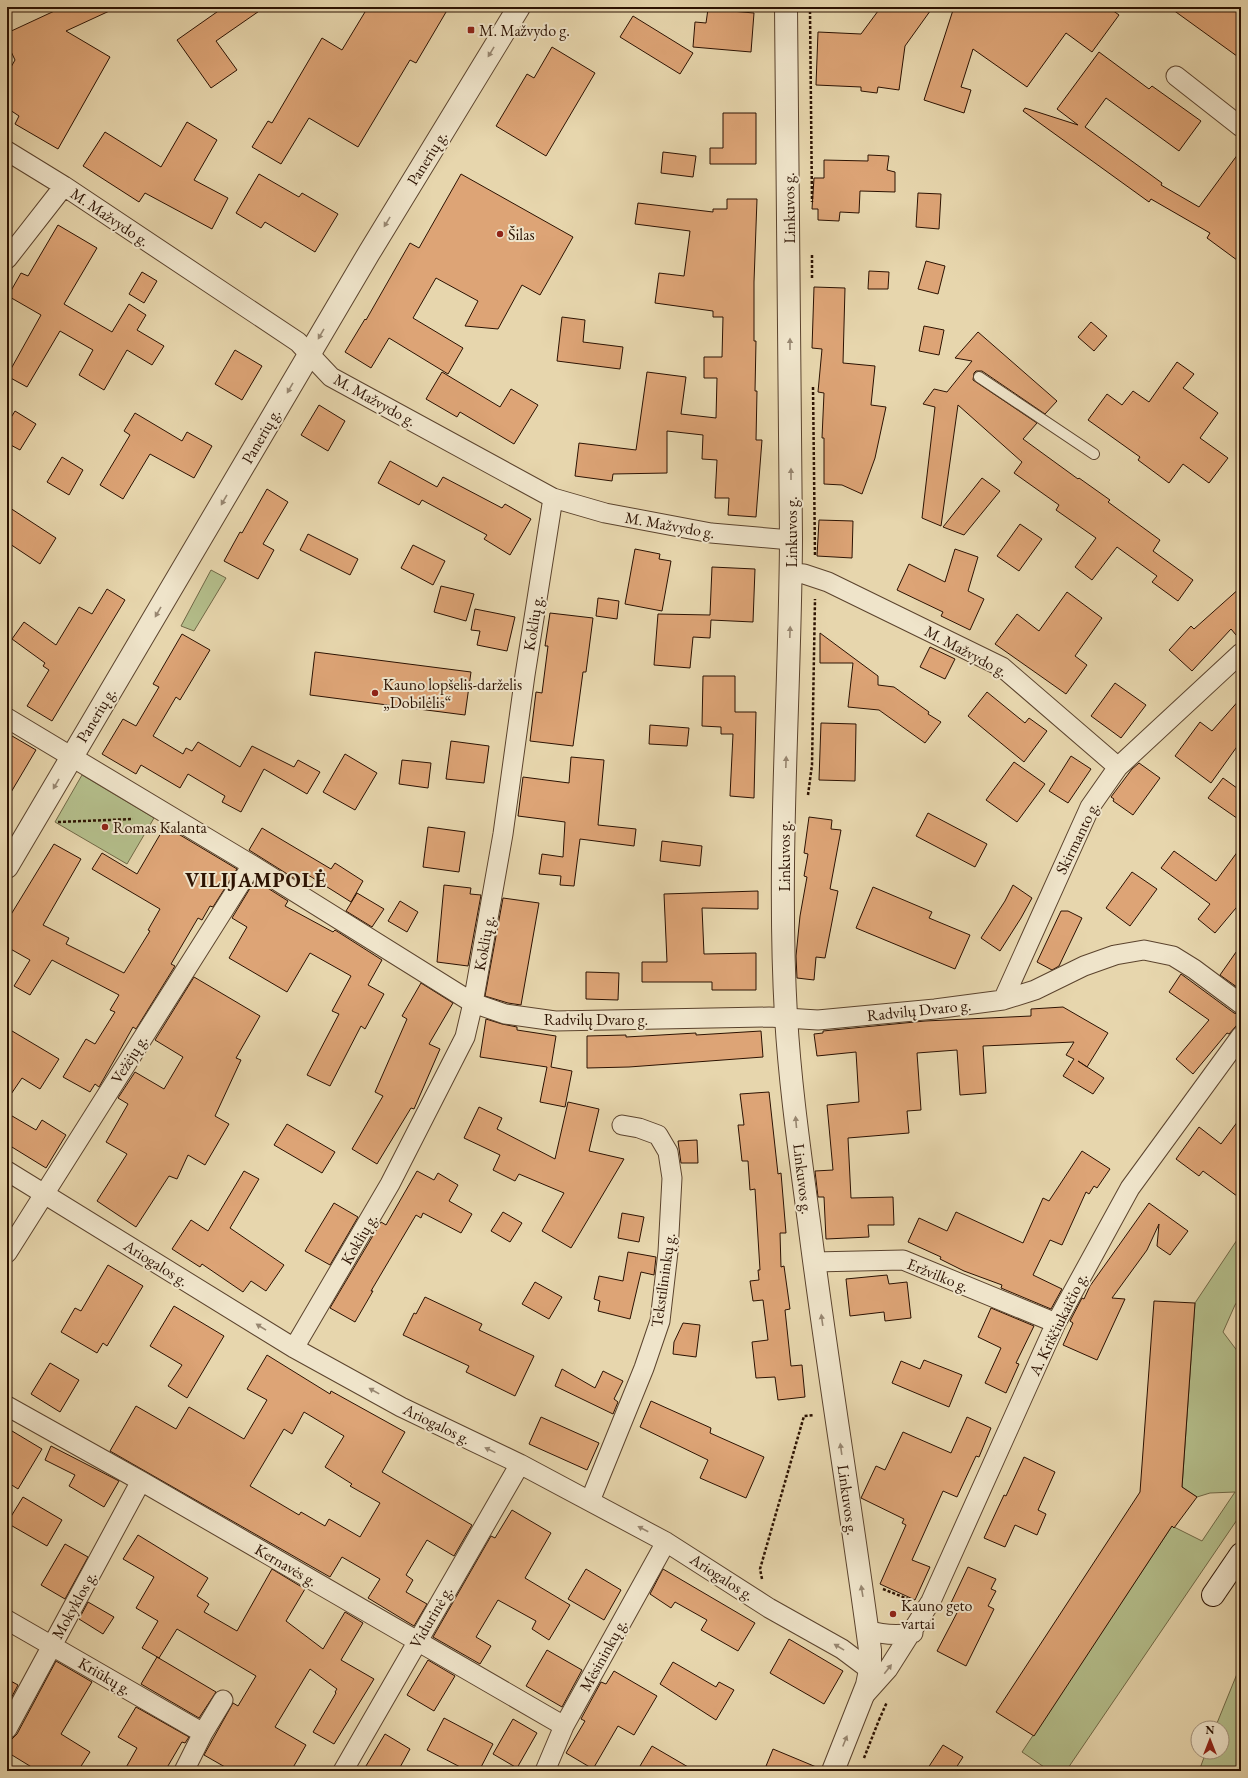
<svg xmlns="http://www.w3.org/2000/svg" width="1248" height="1778" viewBox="0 0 1248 1778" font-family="'EB Garamond',serif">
<rect width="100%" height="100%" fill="#e7d6ad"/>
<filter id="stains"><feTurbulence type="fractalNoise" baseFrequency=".005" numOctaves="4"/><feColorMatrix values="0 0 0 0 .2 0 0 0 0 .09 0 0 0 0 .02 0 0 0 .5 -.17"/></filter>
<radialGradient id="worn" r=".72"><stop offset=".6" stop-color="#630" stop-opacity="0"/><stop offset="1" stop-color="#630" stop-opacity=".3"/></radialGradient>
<path fill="#b4be8b" stroke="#706846" d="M211 570 226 578 194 631 181 626Z
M82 775 154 818 127 864 55 822Z
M1241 1234V1296L1235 1305 1223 1332 1241 1356V1514L1066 1771H1050L1022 1752 1172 1526 1202 1541 1235 1492 1210 1493 1197 1497 1182 1487 1195 1303Z
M1241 1664V1771H1199L1206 1752H1222V1728H1215Z"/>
<path fill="#dda476" stroke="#2c1202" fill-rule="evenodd" d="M63 7H118L66 31 110 57 58 149 15 124 19 116 7 108V74L15 60 7 43V33Z
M224 7H265L216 41 237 70 211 88 177 40Z
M368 7H449L416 63 410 60 358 147 309 118 281 164 252 147 268 121 272 123 322 38 342 50Z
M881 7H933L905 46 899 90 878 87 877 93 861 91V87L816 85 818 32 861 34Z
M954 7H1108L1119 15 1092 52 1066 33 1027 87 973 49 961 87 971 90 964 113 924 100Z
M1169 7H1241V59Z
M708 9 754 13 751 52 693 47 695 22 706 23Z
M633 16 693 53 680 74 620 37Z
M552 47 595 73 546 156 496 126 527 74 534 78Z
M1099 52 1149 89 1152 86 1201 121 1179 151 1106 98 1085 127 1162 183 1161 185 1199 207 1241 150V263L1207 238 1210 233 1151 199 1149 202 1023 111 1025 108 1078 125 1057 109Z
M723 113H756V164H710V148H723Z
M187 122 217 140 194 180 228 198 212 229 145 193 139 202 83 166 105 132 161 167Z
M663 152 696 156 693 177 661 173Z
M868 155 889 156 887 170 895 172V192L860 191 859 213 840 212 839 221 818 220V209H812L814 178H824V160L868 161Z
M259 174 299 197 302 193 338 214 315 252 265 222 261 228 236 213Z
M461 174 573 237 540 295 522 285 498 329 465 326 478 301 436 278 413 318 463 348 448 374 389 338 371 368 345 352 365 319 366 320 410 243 419 248Z
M918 193 941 194 939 229 916 227Z
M727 199H757L754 282V341H756L755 391H757L756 440H762L756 517 728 515 729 498H715L717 460 702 459 703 435 667 431V473L613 474 612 481 575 476 579 443 636 450 647 372 686 377 681 414 716 418 717 378H704V357H722L723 317H713V311L655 303 659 273 684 276 690 231 635 224 638 203 713 212V209H727Z
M58 225 97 248 64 304 112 332 129 304 146 315 137 330 164 346 152 365 127 350 104 390 79 375 93 350 60 331 27 387 7 376 41 315 8 296 21 273 28 276Z
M926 261 945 266 938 294 918 289Z
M869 271 889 272 888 289H868Z
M142 272 157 281 144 303 129 294Z
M814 287 845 288 843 363 875 366 871 405 886 407 875 458 862 494 842 485 824 484V438H822L824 393 818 392 822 349 812 348Z
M562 317 585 320 583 342 623 347 620 369 557 361Z
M1091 322 1107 336 1094 351 1078 337Z
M924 326 944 330 939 355 919 351Z
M978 332 1057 401 1045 414 982 371H976L974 373 973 380 1037 423 1023 439 1078 479 1079 478 1110 500 1108 502 1160 540 1153 551 1193 580 1178 601 1152 582 1157 576 1117 547 1092 580 1075 567 1096 538 1056 510 1059 505 1014 473 1022 462 958 405 941 526 922 518 935 407 923 404 934 389 947 392 972 361 955 358Z
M235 350 262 366 242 400 215 384Z
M1177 362 1194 374 1183 388 1218 413 1200 438 1228 458 1209 483 1183 464 1169 483 1138 460 1140 457 1088 420 1107 394 1122 405 1133 391 1149 402Z
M442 372 500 407 511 389 538 405 514 444 460 412 457 417 426 399Z
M319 405 345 421 328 451 301 435Z
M15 411 36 424 20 450 7 443V424Z
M135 413 182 441 187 432 212 446 194 478 150 454 123 499 100 485 130 435 124 431Z
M62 457 83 470 69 495 47 482Z
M390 461 437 487 443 477 502 508 505 504 531 519 510 555 484 539 487 535 422 500 419 505 378 483Z
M982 478 1000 491 964 535 943 527Z
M267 489 288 502 263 544 274 550 258 579 224 561 240 532 242 533Z
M7 506 56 538 40 564 7 542Z
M819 520 853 521 852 558 817 556Z
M1020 524 1042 539 1019 571 997 556Z
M308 534 358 559 350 575 300 550Z
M413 545 445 561 433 585 401 568Z
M635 549 660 554 659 559 671 561 662 611 625 604Z
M955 549 978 557 968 591 984 599 970 630 941 616 943 612 897 590 909 564 945 582Z
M712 567 755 569 753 622 711 620 710 638 693 637 690 668 654 665 658 614 710 615Z
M441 586 474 594 466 621 434 612Z
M1241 587V641L1231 629 1192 671 1169 650 1191 626 1194 629Z
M107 589 125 600 52 721 27 706 49 670 43 666 45 663 12 639 24 622 56 645 79 607 92 614Z
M1067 592 1102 618 1075 656 1087 665 1066 694 995 644 1017 614 1039 631Z
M598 598 619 601 617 619 596 616Z
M475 609 515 617 507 651 477 645 480 631 471 630Z
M550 613 593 618 586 672H583L573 746 530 741 536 692 542 693 548 646H545Z
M820 633 878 676V685L894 687 929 712 928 714 941 722 925 743 879 710 848 707 853 663H820Z
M182 634 210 650 180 700 176 697 153 736 183 754 186 748 192 751 198 742 240 767 252 746 294 767 298 760 320 772 307 794 264 769 241 812 222 802 225 796 188 774 180 788 141 765 136 774 102 754 123 719 136 726 159 687 153 684Z
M930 647 955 659 945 679 920 667Z
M315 652 471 672 465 715 310 695Z
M703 676H735V712H756L754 798 730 796 733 734H721V727L702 726Z
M1115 683 1146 705 1121 738 1091 716Z
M987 692 1025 723 1029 718 1047 731 1024 762 968 716Z
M1241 698V741L1211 783 1175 756 1200 722 1212 731Z
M821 723 856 724 855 781 819 780Z
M650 725 689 728 687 746 649 744Z
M7 733 36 750 7 799Z
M451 741 489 746 484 783 446 779Z
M345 754 377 773 355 810 323 792Z
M1071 756 1091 769 1068 803 1049 791Z
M571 757 604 760 598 825 636 829 634 846 580 839 574 886 560 885 561 876 539 874 542 854 563 857 565 822 518 816 523 777 569 783Z
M402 760 431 763 428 788 399 784Z
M1014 762 1045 784 1017 822 986 800Z
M1139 763 1160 778 1133 815 1113 801 1114 799 1111 797 1132 769Z
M1223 778 1241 791V821L1208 798Z
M928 813 987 844 975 867 916 836Z
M809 817 832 820 831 829 841 830 830 889 838 891 825 958 816 957 814 980 797 978 796 956 800 916 807 877 804 876 808 854 804 853Z
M165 826 237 869 213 907 210 906 202 920 198 918 171 964 175 966 136 1029 133 1027 99 1087 95 1084 90 1092 63 1077 86 1039 95 1044 115 1012 110 1010 119 995 52 960 30 995 14 986 30 960 7 947V921L54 844 81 859 43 925 69 938 66 944 124 973 150 931 148 930 160 909 92 869 102 853 137 874Z
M428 827 465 832 459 872 423 867Z
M262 828 331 869 335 863 363 881 351 902 305 873 300 882 249 850Z
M662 841 702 846 700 866 660 861Z
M1241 847V902L1215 933 1198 919 1210 904 1161 868 1174 851 1216 881Z
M1132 872 1157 889 1130 926 1106 908Z
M255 880 288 901 285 906 333 932 335 930 382 960 368 985 384 994 365 1029 361 1026 330 1086 307 1075 339 1014 332 1011 351 976 310 953 287 992 229 958 247 927 232 918Z
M444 885 471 888 470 894 481 895 468 966 437 962Z
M1013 885 1032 898 1021 918 1000 951 981 938 1005 901Z
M873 887 932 912 929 918 970 935 955 969 856 928Z
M758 891V909L702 908 704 954 756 953V990H712V982H642V962H667L664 894Z
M357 893 384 909 372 927 346 911Z
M503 898 539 903 521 1005 508 1003 485 996Z
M400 901 418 912 407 932 388 921Z
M1061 911H1068L1082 918 1059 966 1052 970 1037 962Z
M1241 945V990L1220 975Z
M586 972 619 973 618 1000 586 999Z
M1181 974 1234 1013 1241 1015V1019L1236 1026 1229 1034 1227 1033 1193 1074 1176 1059 1209 1020 1169 992Z
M194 977 260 1016 236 1058 241 1060 215 1116 229 1124 205 1165 188 1155 177 1179 169 1176 136 1227 97 1201 127 1154 106 1142 128 1104 118 1098 135 1072 164 1089 183 1057 155 1040Z
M421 983 453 1003 429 1044 440 1049 414 1109 411 1108 377 1164 352 1149 383 1096 375 1092 407 1019 402 1016Z
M1063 1007 1108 1033 1087 1067 1078 1061 1104 1078 1093 1094 1063 1076 1074 1059 1066 1055 1074 1042 983 1046 986 1093 960 1095 957 1050 917 1053 921 1110 907 1111 909 1133 848 1138 851 1198 893 1197 894 1225H868L869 1237 826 1239 824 1197H818L815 1171 833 1170 827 1105 859 1102 856 1052 817 1056 814 1034 823 1033V1031L925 1021 1031 1016V1009Z
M486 1019 502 1024 517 1027V1030L556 1036 551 1067 572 1071 565 1107 540 1102 547 1067 480 1057Z
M7 1028 59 1059 40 1089 22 1078 7 1100Z
M761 1031 763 1057 629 1067 587 1068V1036L626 1035V1037L696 1033V1035Z
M769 1092 778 1174 781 1173 786 1233H780L781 1267 784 1266 790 1309 785 1310 791 1366 802 1365 805 1397 778 1400 775 1377 756 1378 752 1342 768 1340 763 1300 753 1301 750 1281 759 1280 758 1270H760L755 1189 750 1190 748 1161H742L738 1125H744L740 1094Z
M568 1102 599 1109 589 1151 624 1159 571 1248 542 1231 564 1193 519 1174 515 1181 493 1170 500 1155 464 1138 479 1107 502 1118 497 1129 555 1159Z
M7 1113 36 1130 42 1120 66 1135 46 1168 7 1144Z
M1241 1117V1199L1203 1171 1199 1176 1176 1159 1199 1127 1221 1144Z
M287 1124 335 1152 322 1173 274 1145Z
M697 1140 698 1163H681L678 1141Z
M1082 1151 1110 1169 1097 1188 1094 1186 1089 1194 1086 1192 1062 1245 1050 1240 1033 1275 1062 1289 1051 1309 1001 1288 1002 1285 964 1271 940 1259 941 1257 908 1242 919 1218 947 1231 956 1212 1023 1243 1043 1198 1049 1201Z
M244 1171 259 1179 230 1228 284 1265 266 1291 251 1281 243 1292 202 1264 200 1267 172 1249 191 1220 208 1231Z
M417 1171 434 1180 438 1173 458 1185 449 1201 472 1214 461 1233 423 1213 421 1218 416 1215 371 1291H373L355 1322 330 1308 381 1222 386 1225Z
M334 1203 358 1217 330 1265 305 1251Z
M1149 1203 1188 1231 1170 1255 1157 1246 1159 1224 1147 1250 1112 1298 1125 1299 1097 1360 1063 1345 1073 1323 1070 1321 1082 1298 1084 1299 1090 1286Z
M503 1212 522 1223 510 1242 491 1231Z
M622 1213 644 1217 639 1242 618 1238Z
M628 1252 656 1257 654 1275 641 1272 630 1319 598 1311 600 1301 594 1299 599 1276 623 1281Z
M108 1265 143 1286 107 1346 103 1343 97 1353 61 1332 75 1308 81 1311Z
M887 1275 889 1284 907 1282 911 1318 885 1321 884 1312 850 1316 846 1279Z
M535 1282 562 1297 549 1319 522 1304Z
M425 1297 482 1324 479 1330 534 1356 515 1396 466 1372 469 1366 403 1335 414 1313 416 1314Z
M1154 1301 1195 1303 1182 1487 1197 1497 1174 1528 1172 1526 1034 1736 996 1712 1140 1492Z
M174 1306 224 1336 187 1398 168 1386 182 1365 150 1346Z
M991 1308 1034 1326 1016 1363 1019 1364 1006 1393 985 1383 1001 1348 978 1337Z
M683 1323 700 1325 696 1357 673 1354 674 1342Z
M267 1355 330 1394 331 1391 405 1432 382 1472 472 1525 454 1556 427 1540 406 1575 413 1580 406 1592 427 1604 414 1626 368 1598 380 1579 342 1557 330 1577 110 1451 136 1406 176 1429 189 1407 244 1439 267 1400 247 1389ZM304 1412 344 1436 325 1467 352 1484 350 1486 380 1503 360 1537 329 1519 325 1526 301 1512 299 1515 250 1486 284 1429 292 1434Z
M924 1360 962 1375 949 1407 892 1383 901 1361 920 1369Z
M50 1363 79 1380 60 1412 31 1394Z
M562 1369 595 1388 603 1371 623 1381 614 1399 618 1402 613 1414 555 1386Z
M651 1401 711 1428 710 1433 764 1457 746 1498 700 1478 708 1460 640 1427Z
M541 1417 599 1443 587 1470 529 1444Z
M967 1417 991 1428 979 1457 976 1456 957 1497 943 1491 912 1560 930 1567 915 1600 880 1584 906 1525 902 1523 904 1519 861 1498 876 1466 885 1470 903 1432 951 1453Z
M7 1428 42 1449 18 1489 7 1482Z
M51 1446 119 1481 104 1507 69 1486 75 1475 45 1460Z
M1024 1457 1055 1472 1038 1510 1046 1514 1037 1535 1015 1525 1005 1547 984 1538 1004 1495 1006 1496Z
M23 1497 62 1520 47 1546 7 1523Z
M512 1510 551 1533 525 1578 570 1605 549 1640 532 1629 536 1621 498 1600 476 1637 491 1646 480 1664 433 1637 491 1536 495 1538Z
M138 1535 208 1578 197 1596 209 1604 204 1612 237 1631 272 1569 305 1589 286 1621 323 1649 345 1612 363 1623 341 1660 374 1679 334 1744 313 1732 336 1693 335 1692 337 1689 310 1669 275 1727 306 1745 291 1771H232L204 1755 233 1703 238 1706 256 1676 177 1629 159 1658 142 1648 158 1621 136 1608 154 1577 123 1559Z
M65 1544 88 1557 65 1599 41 1585Z
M968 1567 996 1579 991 1589 996 1591 988 1606 994 1609 966 1666 937 1651 959 1609 950 1605Z
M586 1569 621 1590 604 1620 568 1599Z
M663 1569 755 1623 738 1651 701 1630 707 1620 675 1602 671 1608 650 1594Z
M88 1602 114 1617 103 1634 79 1619Z
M789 1639 843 1671 824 1704 770 1673Z
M547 1650 582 1670 562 1707 526 1686Z
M157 1657 216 1692 199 1718 141 1684Z
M428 1660 455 1676 434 1711 407 1695Z
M56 1661 92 1682 61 1734 90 1752 78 1771H38L7 1752V1740L12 1739 17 1734Z
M673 1662 716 1687 719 1682 734 1690 716 1720 660 1684Z
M614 1671 657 1696 634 1735 618 1726 593 1769 566 1753 585 1721 581 1719 601 1682 606 1684Z
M7 1679 18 1685 7 1706Z
M136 1707 189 1737 185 1743 182 1742 165 1771H124L137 1748 118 1737Z
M444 1718 493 1744 479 1771H468L427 1750Z
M513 1719 537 1733 517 1768 493 1754Z
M385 1734 410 1749 398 1771H363Z
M943 1745 963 1757 954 1771H926Z
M652 1746 695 1771H637Z
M773 1749 821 1769V1771H764Z"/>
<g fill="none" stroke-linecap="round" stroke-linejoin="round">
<defs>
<path id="service" d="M979 377 1094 454"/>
<path id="minor" d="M1176 76 1241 127
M7 151 64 186 298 342 331 377 553 498 605 513 711 533 791 540
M7 259 64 186
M791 573 804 574 828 582 1002 667 1118 767
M7 718 252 865 473 1003 505 1014 555 1021 769 1017 818 1020 935 1009 1003 1000 1035 990 1084 966 1115 955 1144 950 1173 956 1194 969 1241 1004
M1003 1000 1090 807 1118 767 1241 653
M7 1171 294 1348 401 1407 520 1464 666 1542 769 1608 842 1649 870 1670
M7 1253 252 865
M814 1262 903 1260 1056 1323
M294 1348 390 1184 465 1037 473 1003 503 834 525 675 553 498
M7 1406 141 1481 564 1726
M590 1501 644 1368 660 1321 668 1252 672 1178 668 1152 658 1135 639 1128 622 1125
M7 1620 203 1733
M867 1630C883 1635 896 1636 913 1633
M862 1698 888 1669 931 1601 1056 1323 1130 1188 1241 1036
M7 1729 141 1481
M184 1771 203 1733 223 1700
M343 1771 520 1464
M545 1771 564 1726 666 1542"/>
<path id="tertiary" d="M786 7 791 540C790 698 777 858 786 1016 790 1085 800 1154 809 1222 827 1365 851 1507 870 1650V1670L867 1685 833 1771
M7 867 369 253 519 7"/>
<path id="secondary" d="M1213 1595 1241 1554"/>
</defs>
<use href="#service" stroke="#5b432d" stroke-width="12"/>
<use href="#minor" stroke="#5b432d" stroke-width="21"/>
<use href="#tertiary" stroke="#5b432d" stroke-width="24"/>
<use href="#secondary" stroke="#2c1202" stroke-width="24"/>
<path stroke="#2c1202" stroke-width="2.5" stroke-dasharray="3 2" stroke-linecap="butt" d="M810 11 812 202
M812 255V280
M813 387 815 556
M808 795 812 765 815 599
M58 822 133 819
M762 1579 760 1569 804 1416 814 1415
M883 1589 908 1599
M879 1720 887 1702
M864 1758 879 1720"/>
<use href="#service" stroke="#efe4ca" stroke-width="10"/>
<use href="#minor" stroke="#efe4ca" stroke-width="19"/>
<use href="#tertiary" stroke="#efe4ca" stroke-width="22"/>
<use href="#secondary" stroke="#efe4ca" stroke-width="22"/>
</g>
<defs><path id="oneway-solid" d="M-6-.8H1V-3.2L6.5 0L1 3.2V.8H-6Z"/></defs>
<g fill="#978670">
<use href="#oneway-solid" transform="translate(491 52) rotate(121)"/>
<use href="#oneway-solid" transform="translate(387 222) rotate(121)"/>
<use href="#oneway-solid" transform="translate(321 334) rotate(120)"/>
<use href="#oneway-solid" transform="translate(790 344) rotate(-90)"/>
<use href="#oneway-solid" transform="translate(290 388) rotate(120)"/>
<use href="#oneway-solid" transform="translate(791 474) rotate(-90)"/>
<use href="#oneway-solid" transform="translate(224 500) rotate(120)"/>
<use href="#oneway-solid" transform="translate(158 612) rotate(120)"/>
<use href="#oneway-solid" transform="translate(790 632) rotate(-88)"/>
<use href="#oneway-solid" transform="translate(786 762) rotate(-88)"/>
<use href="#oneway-solid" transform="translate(56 784) rotate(120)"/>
<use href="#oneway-solid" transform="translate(796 1122) rotate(-95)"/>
<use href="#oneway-solid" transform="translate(822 1320) rotate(-98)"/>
<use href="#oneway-solid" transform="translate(261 1327) rotate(-148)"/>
<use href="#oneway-solid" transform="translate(374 1391) rotate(-151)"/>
<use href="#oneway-solid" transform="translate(841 1449) rotate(-98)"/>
<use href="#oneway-solid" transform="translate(490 1450) rotate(-154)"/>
<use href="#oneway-solid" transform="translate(643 1529) rotate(-152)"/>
<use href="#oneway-solid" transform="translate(862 1591) rotate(-99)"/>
<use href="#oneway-solid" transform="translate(839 1647) rotate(-149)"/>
<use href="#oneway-solid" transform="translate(888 1669) rotate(-52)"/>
<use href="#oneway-solid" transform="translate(845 1741) rotate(-68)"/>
</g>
<g fill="#8f2418" stroke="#efe4ca" stroke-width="1.5">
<rect x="467" y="26" width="8" height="8" rx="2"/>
<circle cx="500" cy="234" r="4"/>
<circle cx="375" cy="693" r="4"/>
<circle cx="105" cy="827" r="4"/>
<circle cx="893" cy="1614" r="4"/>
</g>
<g text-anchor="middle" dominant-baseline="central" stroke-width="4" stroke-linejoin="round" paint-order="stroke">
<g font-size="16" fill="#2c1202" stroke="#efe4ca" text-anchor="start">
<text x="479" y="30">M. Mažvydo g.</text>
<text x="508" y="234">Šilas</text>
<text x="383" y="684">Kauno lopšelis-darželis<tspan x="383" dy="18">„Dobilėlis“</tspan></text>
<text x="113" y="827">Romas Kalanta</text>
<text x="901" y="1605">Kauno geto<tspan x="901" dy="18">vartai</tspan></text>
</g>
<g font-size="16" fill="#2c1202" stroke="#efe4ca">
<text transform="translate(427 158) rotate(-58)">Panerių g.</text>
<text transform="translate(789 208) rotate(-91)">Linkuvos g.</text>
<text transform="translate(110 217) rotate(34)">M. Mažvydo g.</text>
<text transform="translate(375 400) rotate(29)">M. Mažvydo g.</text>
<text transform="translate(261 436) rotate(-60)">Panerių g.</text>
<text transform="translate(670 525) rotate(10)">M. Mažvydo g.</text>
<text transform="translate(791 532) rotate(-90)">Linkuvos g.</text>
<text transform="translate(533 623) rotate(-81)">Koklių g.</text>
<text transform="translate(966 651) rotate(28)">M. Mažvydo g.</text>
<text transform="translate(96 715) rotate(-59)">Panerių g.</text>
<text transform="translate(1077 838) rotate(-64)">Skirmanto g.</text>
<text transform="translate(784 856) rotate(-90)">Linkuvos g.</text>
<text transform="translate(484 943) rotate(-80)">Koklių g.</text>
<text transform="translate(919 1010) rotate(-6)">Radvilų Dvaro g.</text>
<text x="596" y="1019">Radvilų Dvaro g.</text>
<text transform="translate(129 1059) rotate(-58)">Vežėjų g.</text>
<text transform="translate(803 1179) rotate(83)">Linkuvos g.</text>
<text transform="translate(359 1239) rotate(-60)">Koklių g.</text>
<text transform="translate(156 1263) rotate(32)">Ariogalos g.</text>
<text transform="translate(938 1275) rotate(22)">Eržvilko g.</text>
<text transform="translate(663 1280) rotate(-82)">Tekstilininkų g.</text>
<text transform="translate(1058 1324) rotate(-64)">A. Kriščiukaičio g.</text>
<text transform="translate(437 1424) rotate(26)">Ariogalos g.</text>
<text transform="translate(848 1500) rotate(82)">Linkuvos g.</text>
<text transform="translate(286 1565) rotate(30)">Kernavės g.</text>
<text transform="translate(722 1577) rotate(33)">Ariogalos g.</text>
<text transform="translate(74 1605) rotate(-61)">Mokyklos g.</text>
<text transform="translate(431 1617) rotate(-60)">Vidurinė g.</text>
<text transform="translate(603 1655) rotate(-61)">Mėsininkų g.</text>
<text transform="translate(105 1676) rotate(30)">Kriūkų g.</text>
</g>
<g font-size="20" font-weight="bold" letter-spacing="1" fill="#2c1202" stroke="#efe4ca">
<text x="256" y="880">VILIJAMPOLĖ</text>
</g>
</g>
<rect width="1248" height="1778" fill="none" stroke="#e7d6ad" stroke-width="24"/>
<rect x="8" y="8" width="1232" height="1762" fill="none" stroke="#2c1202" stroke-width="2"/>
<rect x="12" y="12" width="1224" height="1754" fill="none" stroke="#2c1202"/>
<g transform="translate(1210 1740)"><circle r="19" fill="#efe4ca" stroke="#a1907a"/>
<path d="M0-3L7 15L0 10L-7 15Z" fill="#8f2418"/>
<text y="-6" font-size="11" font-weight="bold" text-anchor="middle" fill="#2c1202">N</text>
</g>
<rect width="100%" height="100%" filter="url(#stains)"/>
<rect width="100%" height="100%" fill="url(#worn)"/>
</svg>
